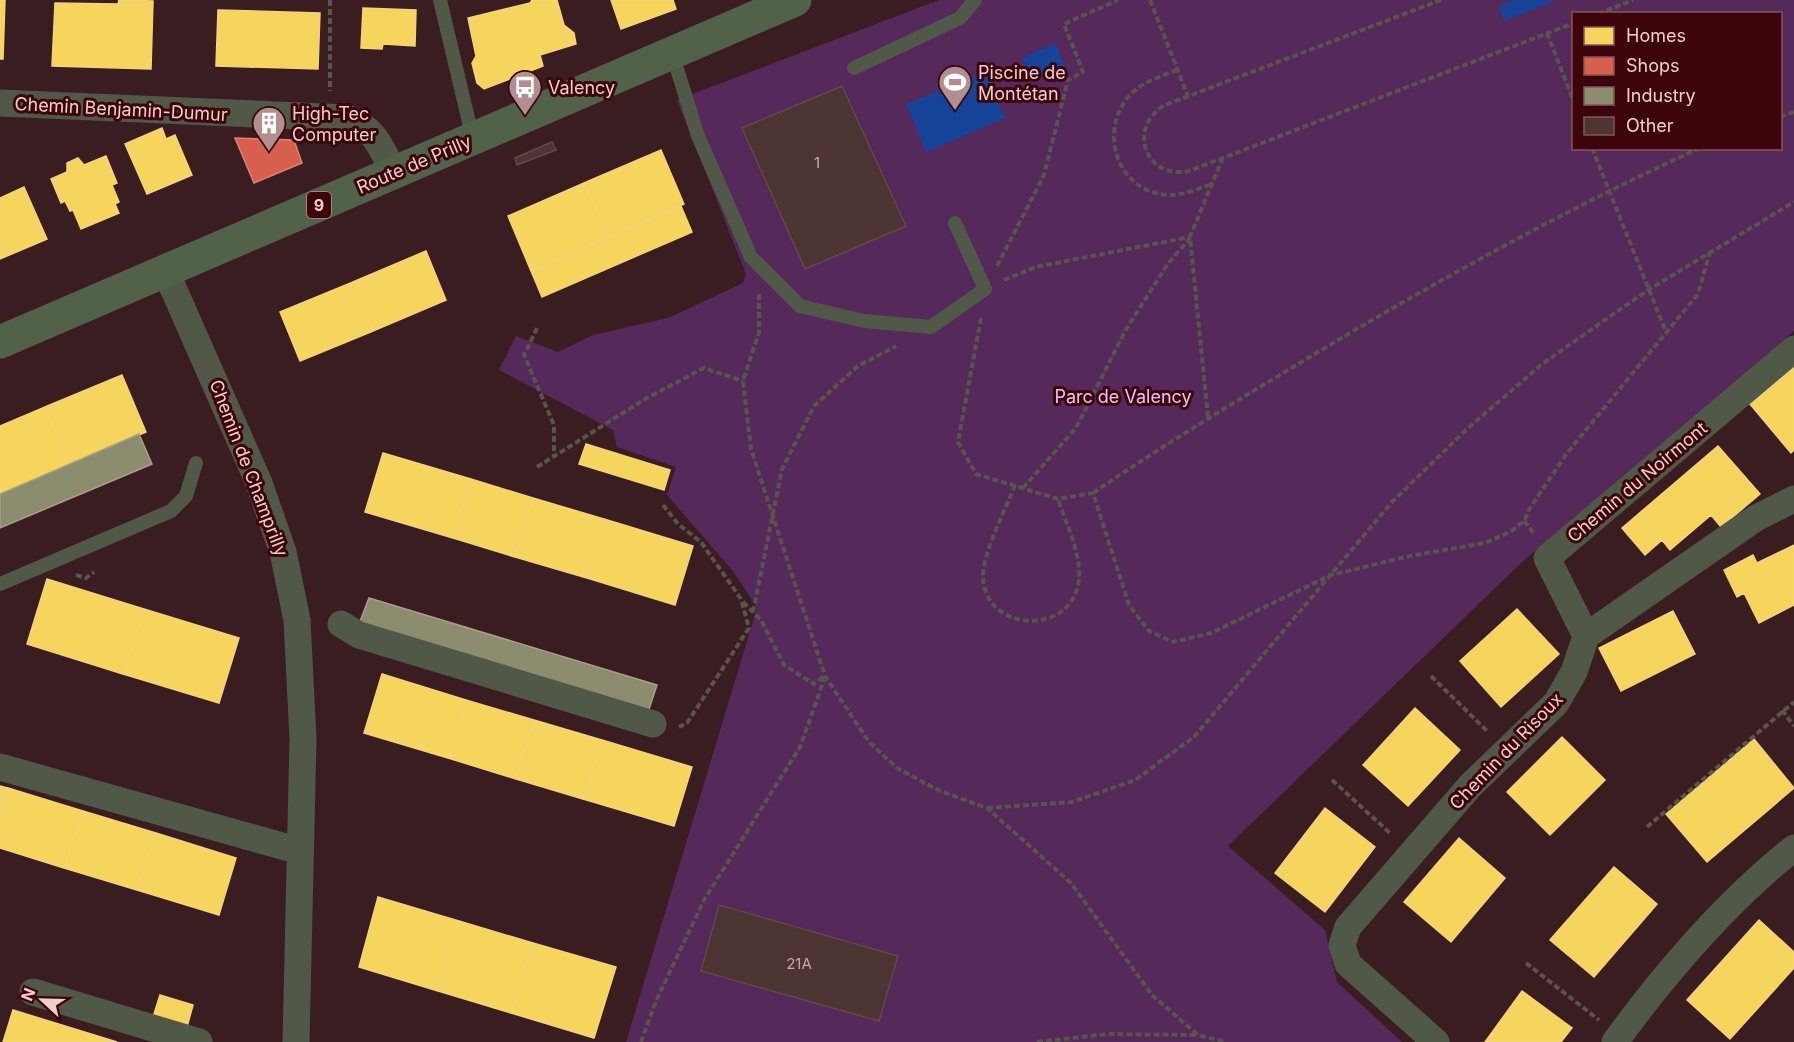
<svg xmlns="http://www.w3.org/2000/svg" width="1794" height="1042" viewBox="0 0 1794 1042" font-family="Inter,sans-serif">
<rect width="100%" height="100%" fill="#3a1d20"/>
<path fill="#55295a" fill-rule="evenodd" d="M939 0H1794V331L1520 564 1228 846 1325 930 1337 982 1402 1042H626L757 608 733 571 667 495 676 467 617 447 613 430 499 370 516 336 558 352 593 335 668 318 743 283 746 274 677 100ZM1574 14H1780V148H1574Z"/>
<path fill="#154499" d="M1514 0H1557L1504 21 1499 6Z
M1055 43 1065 66 1032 80 1022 58Z
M986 71 1005 118 926 152 906 104Z"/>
<path fill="#f6d55c" stroke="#f4d37e" stroke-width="1.5" d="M0 0H5L3 59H0Z
M119 0 153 1 151 69 52 66 55 3 118 4Z
M532 0H557L564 25 574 33 576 44 540 55 543 66 484 89 477 83 472 63 476 56 468 18 530 3Z
M611 0H673L676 9 621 29Z
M363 8 416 10 415 46 383 44 382 49 361 48Z
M218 10 320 13 318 69 216 66Z
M162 128 166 139 175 135 192 175 147 194 125 144Z
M661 150 684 204 609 237 584 183Z
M106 156 117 183 112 185 119 202 115 204 119 213 81 229 73 210 70 211 65 201 61 203 51 179 67 172V163L78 158 84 165Z
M584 183 609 237 531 271 508 216Z
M24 187 47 239 0 259V198Z
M681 206 692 232 542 297 531 271Z
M426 251 446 300 373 331 353 282Z
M353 282 373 331 300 361 280 312Z
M1794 366V450L1791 453 1750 404Z
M122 375 146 432 69 464 45 407Z
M45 407 69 464 0 494V426Z
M586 444 670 470 664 490 579 464Z
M1718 446 1760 494 1721 527 1711 515 1670 550 1662 540 1645 555 1622 528Z
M383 453 471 479 453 538 365 512Z
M471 479 533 498 515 557 453 538Z
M533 498 604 519 587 578 515 557Z
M604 519 693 546 675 605 587 578Z
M1794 545V605L1759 623 1744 593 1737 597 1724 570 1753 555 1757 563Z
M47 579 144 609 123 674 27 644Z
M144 609 239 638 219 703 123 674Z
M1517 609 1559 654 1501 707 1460 661Z
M1673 611 1695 654 1621 691 1599 648Z
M382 674 466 700 448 758 364 733Z
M466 700 534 720 516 779 448 758Z
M1415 708 1460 750 1408 806 1363 765Z
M534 720 602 740 583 799 516 779Z
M1562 737 1605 780 1550 835 1507 792Z
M1754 739 1794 788 1707 862 1666 814Z
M602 740 692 767 674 826 583 799Z
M0 786 8 788 0 813Z
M8 788 83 811 64 868 0 848V813Z
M1325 808 1375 847 1325 912 1275 873Z
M83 811 156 833 137 890 64 868Z
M156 833 236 858 219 915 137 890Z
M1459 838 1505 878 1451 942 1404 902Z
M1614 867 1657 904 1594 977 1550 940Z
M378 897 459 921 438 991 359 967Z
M1759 920 1794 952V968L1730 1039 1687 1000Z
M459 921 533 943 511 1013 438 991Z
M533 943 616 967 594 1038 511 1013Z
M1522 991 1572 1028 1561 1042H1485Z
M160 995 193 1005 187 1027 153 1017Z
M13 1010 117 1042H3Z"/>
<path fill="#d6604d" stroke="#de8173" stroke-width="1.5" d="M235 138 294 140 302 163 254 183Z"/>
<path fill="#8c8c6e" stroke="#aaa08a" stroke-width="1.5" d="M139 434 152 464 0 528V494Z
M369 598 657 685 649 709 359 624Z"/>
<path fill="#4d3533" stroke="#624a48" stroke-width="1.5" d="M842 86 906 226 805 269 742 128Z
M552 142 556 150 517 165 515 158Z
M719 905 898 956 879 1021 701 971Z"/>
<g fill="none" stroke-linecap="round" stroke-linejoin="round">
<path stroke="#57554c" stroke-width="4" stroke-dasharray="6 3" stroke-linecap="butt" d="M330 0V91
M1150 0 1188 96
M1441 0 1165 105C1126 128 1146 180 1189 171L1574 23
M1598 14 1633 0
M1547 33 1574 102
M1177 70C1162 76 1141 82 1129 96 1098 132 1117 192 1168 195 1183 196 1198 188 1213 184
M1780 117 1794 112
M1592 148 1666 332
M997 266 1044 175 1068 80 1083 72 1064 24 1118 0
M1004 280 1036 267 1190 237
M759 294V332L743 381 751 449 825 676 869 742 897 768 938 790 987 808 1071 883 1152 995 1198 1035 1226 1042
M981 318 958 442 976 474 1058 499 1093 493 1129 605 1149 631 1173 642 1211 633 1331 575 1410 556 1485 543 1510 532 1524 521 1530 508 1567 453 1698 294 1710 252
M537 328 524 355 554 425V456
M1208 417 1190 237 1223 157
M537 467 645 399 704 368 743 381
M1015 485C1006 508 982 555 983 577 985 634 1074 636 1079 579 1081 553 1066 523 1058 499
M1023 488 1076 428 1125 331 1167 265 1190 238
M1093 493C1174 438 1258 388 1343 337 1459 269 1577 204 1700 148
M663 505 678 524 701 542 741 599 749 628 687 723 679 727
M1524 521 1535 535
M76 575 86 578 94 572
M743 602 761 620 784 665 814 684 824 676
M753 612 782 469 814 406 858 366 896 346
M1431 676 1488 732
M1782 710 1794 726
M1332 780 1391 834
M987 808 1072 802 1135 780 1194 737 1392 502 1466 430 1542 364 1648 290 1794 202
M1647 827 1794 702
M1526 963 1599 1020
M641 1042 656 1001 704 900 800 747 825 677
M1037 1042 1108 1034 1197 1035"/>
<path stroke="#505848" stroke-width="14" d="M440 0 473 139
M672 53 698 136 751 257 800 306 864 321 931 327 985 289 955 223
M854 68 960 18 975 0
M0 584 171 511 186 496 196 463"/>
<path stroke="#505848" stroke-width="27" d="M0 103 347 118C374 127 382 149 394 173
M166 272 259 483 283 552 297 620 303 739 296 1042
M341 624 359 635 653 724
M1586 636 1547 558 1794 349
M0 767 300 851
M33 992 199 1042
M1436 1042 1348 964 1342 945 1348 927 1470 786 1556 703 1574 672 1586 636 1756 518 1794 499
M1615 1042C1664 974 1728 900 1794 848"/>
<path stroke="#516249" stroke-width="33" d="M0 342 795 0"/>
</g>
<defs>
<symbol id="stadium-pin" viewBox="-11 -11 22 30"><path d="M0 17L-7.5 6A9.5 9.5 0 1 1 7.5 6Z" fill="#b18f90" stroke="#3b050b"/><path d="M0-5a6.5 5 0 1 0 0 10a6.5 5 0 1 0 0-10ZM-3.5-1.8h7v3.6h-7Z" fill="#fff"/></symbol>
<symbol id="bus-pin" viewBox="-11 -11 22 30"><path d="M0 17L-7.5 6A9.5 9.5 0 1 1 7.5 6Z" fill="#b18f90" stroke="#3b050b"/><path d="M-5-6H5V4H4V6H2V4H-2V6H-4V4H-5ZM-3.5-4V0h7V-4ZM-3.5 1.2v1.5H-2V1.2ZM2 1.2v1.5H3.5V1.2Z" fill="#fff"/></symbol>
<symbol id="building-pin" viewBox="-11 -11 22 30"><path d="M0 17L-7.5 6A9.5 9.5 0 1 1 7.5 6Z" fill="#b18f90" stroke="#3b050b"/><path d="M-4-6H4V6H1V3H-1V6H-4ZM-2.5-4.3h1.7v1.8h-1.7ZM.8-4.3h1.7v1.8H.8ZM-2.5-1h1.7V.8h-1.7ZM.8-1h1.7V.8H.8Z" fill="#fff"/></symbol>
</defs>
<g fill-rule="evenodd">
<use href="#stadium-pin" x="936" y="63" width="38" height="52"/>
<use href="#bus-pin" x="506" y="68" width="38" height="52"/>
<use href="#building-pin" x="250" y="104" width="38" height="52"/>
</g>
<g text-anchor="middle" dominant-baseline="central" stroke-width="6" stroke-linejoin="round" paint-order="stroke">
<g font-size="15" fill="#c8a7a6">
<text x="817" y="162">1</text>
<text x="799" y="963">21A</text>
</g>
<rect fill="#3b050b" stroke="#ba9192" stroke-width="1.5" x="307" y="192" width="24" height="26" rx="4.5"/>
<g font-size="16" font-weight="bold" fill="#f1cdcc">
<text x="319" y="205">9</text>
</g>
<g font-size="18" fill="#f1cdcc" stroke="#3b050b" text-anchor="start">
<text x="978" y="72">Piscine de<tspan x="978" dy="21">Montétan</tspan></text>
<text x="548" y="87">Valency</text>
<text x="292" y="113">High-Tec<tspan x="292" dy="21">Computer</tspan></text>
</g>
<g font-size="18" fill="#f1cdcc" stroke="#3b050b">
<text transform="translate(121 109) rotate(3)">Chemin Benjamin-Dumur</text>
<text transform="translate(414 164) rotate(-23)">Route de Prilly</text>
<text transform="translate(249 468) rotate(69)">Chemin de Champrilly</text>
<text transform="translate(1637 482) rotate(-40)">Chemin du Noirmont</text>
<text transform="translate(1506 751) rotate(-46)">Chemin du Risoux</text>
</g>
<g font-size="18" fill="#e9c2f1" stroke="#3b050b">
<text x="1123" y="396">Parc de Valency</text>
</g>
</g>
<rect x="1572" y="12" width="210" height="138" fill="#3b050b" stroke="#845558" stroke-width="1.5"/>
<rect x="1584" y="27" width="30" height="18" fill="#f6d55c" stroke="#845558" stroke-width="1.5"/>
<text x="1626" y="42" font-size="18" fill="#f1cdcc">Homes</text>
<rect x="1584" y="57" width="30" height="18" fill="#d6604d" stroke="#845558" stroke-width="1.5"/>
<text x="1626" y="72" font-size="18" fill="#f1cdcc">Shops</text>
<rect x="1584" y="87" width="30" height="18" fill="#8c8c6e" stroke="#845558" stroke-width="1.5"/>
<text x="1626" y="102" font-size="18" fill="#f1cdcc">Industry</text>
<rect x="1584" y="117" width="30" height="18" fill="#4d3533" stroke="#845558" stroke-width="1.5"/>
<text x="1626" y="132" font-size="18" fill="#f1cdcc">Other</text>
<g transform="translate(42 1000) rotate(292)" stroke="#3b050b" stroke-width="4.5" paint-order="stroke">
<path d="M0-4.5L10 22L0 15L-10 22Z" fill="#f1cdcc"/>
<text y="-9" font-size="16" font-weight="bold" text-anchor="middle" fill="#f1cdcc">N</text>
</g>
</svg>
